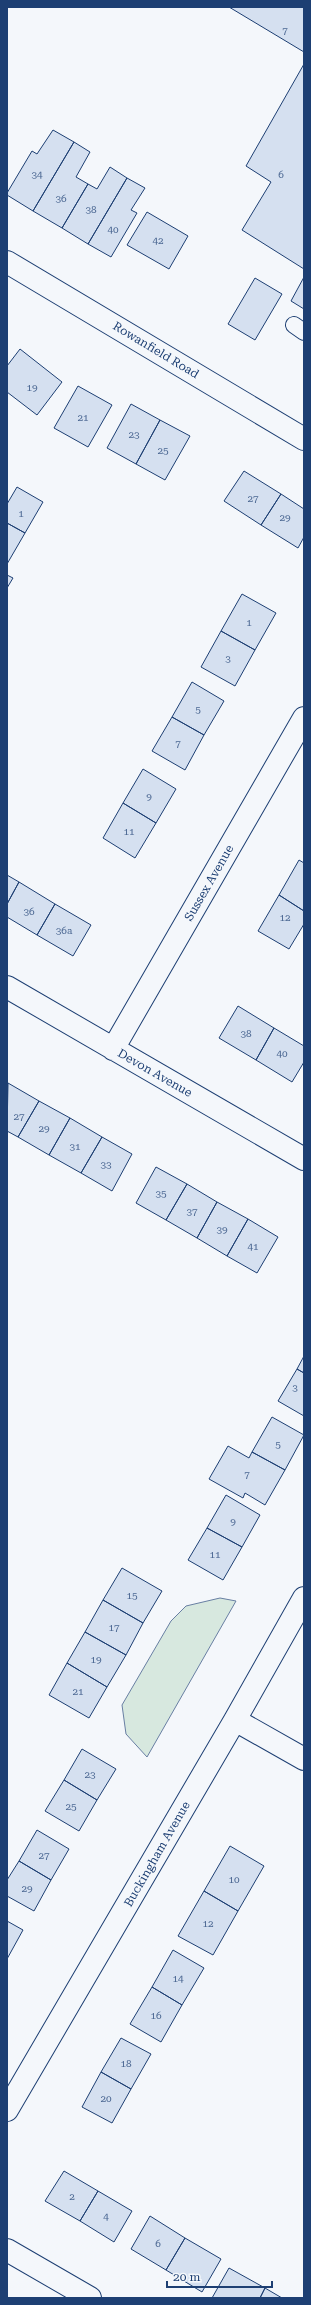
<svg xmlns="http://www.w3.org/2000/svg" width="311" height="2305" viewBox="0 0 311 2305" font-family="'Roboto Serif',serif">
<rect width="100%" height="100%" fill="#f4f7fb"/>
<path fill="#d7e8df" stroke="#687fa3" d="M220 1598 236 1601 147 1757 126 1734 122 1705 171 1621 186 1606Z"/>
<path fill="#d5e0f0" stroke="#1d3f73" d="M229 7H304V52Z
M304 64V269L242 230 271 182 246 166Z
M53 130 74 142 33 211 7 195V193L32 151 37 154Z
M74 142 90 152 76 177 88 184 62 228 33 211Z
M110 167 127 178 88 244 62 228 88 184 97 189Z
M127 178 145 188 131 210 137 213 111 257 88 244Z
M147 212 188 236 169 269 127 245Z
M304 277V309L291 301Z
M255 278 282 294 255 340 228 324Z
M20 349 62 382 37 415 7 392V366Z
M78 386 112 405 88 447 54 428Z
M131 404 160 420 136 464 107 448Z
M160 420 190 436 165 480 136 464Z
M244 471 281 494 261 525 224 501Z
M17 487 43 502 25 533 7 523V504Z
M281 494 304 509V537L298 548 261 525Z
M7 523 25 533 7 564Z
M7 575 13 578 7 588Z
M242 594 276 613 255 650 221 631Z
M221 631 255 650 235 686 201 667Z
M192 682 224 701 204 735 172 717Z
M172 717 204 735 185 770 152 751Z
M143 769 176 789 156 823 123 803Z
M123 803 156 823 135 858 103 838Z
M299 860 304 863V911L279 895Z
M7 875 19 882 7 904Z
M19 882 55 904 37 935 7 917V904Z
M279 895 304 911V924L289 949 258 931Z
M55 904 91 925 73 956 37 935Z
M238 1006 274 1028 256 1060 219 1038Z
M274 1028 304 1046V1062L292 1082 256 1060Z
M8 1083 39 1101 18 1137 7 1131Z
M39 1101 70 1118 49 1155 18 1137Z
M70 1118 102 1137 81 1173 49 1155Z
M102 1137 132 1154 112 1191 81 1173Z
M156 1167 187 1184 166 1220 136 1203Z
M187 1184 217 1202 197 1238 166 1220Z
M217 1202 248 1219 227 1256 197 1238Z
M248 1219 278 1237 257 1273 227 1256Z
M304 1356V1373L297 1369Z
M297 1369 304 1373V1416L278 1401Z
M272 1417 304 1435 285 1470 252 1452Z
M228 1446 249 1458 252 1452 285 1470 265 1505 245 1493 243 1498 209 1479Z
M226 1495 260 1515 242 1547 207 1528Z
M207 1528 242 1547 223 1580 188 1560Z
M122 1568 162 1591 143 1623 103 1600Z
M103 1600 143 1623 126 1655 85 1632Z
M85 1632 126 1655 107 1687 67 1663Z
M67 1663 107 1687 89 1718 49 1695Z
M82 1749 116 1769 97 1800 64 1780Z
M64 1780 97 1800 79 1831 45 1811Z
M37 1830 69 1849 51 1880 19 1861Z
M230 1846 264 1866 238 1911 204 1891Z
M19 1861 51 1880 34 1911 7 1896V1880Z
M204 1891 238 1911 213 1955 178 1936Z
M7 1921 23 1930 7 1959Z
M173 1950 204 1968 182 2005 152 1987Z
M152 1987 182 2005 161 2042 130 2024Z
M121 2038 151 2054 131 2089 101 2072Z
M101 2072 131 2089 112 2123 82 2107Z
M64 2171 98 2191 80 2221 45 2201Z
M98 2191 132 2211 114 2242 80 2221Z
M150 2216 185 2238 166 2270 131 2249Z
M185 2238 221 2259 202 2292 166 2270Z
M229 2268 265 2288 260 2298H212Z
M265 2288 282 2298H260Z"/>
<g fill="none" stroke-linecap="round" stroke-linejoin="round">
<defs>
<path id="service" d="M294 325 304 332"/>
<path id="minor" d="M7 262 304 439
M7 987 304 1159
M113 1049 304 718
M235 1720 304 1759
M7 2110 235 1720 304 1598
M7 2250 90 2298"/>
</defs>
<use href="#service" stroke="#1d3f73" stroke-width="18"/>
<use href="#minor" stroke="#1d3f73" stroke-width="24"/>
<use href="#service" stroke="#f4f7fb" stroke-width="16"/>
<use href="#minor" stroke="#f4f7fb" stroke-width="22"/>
</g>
<g text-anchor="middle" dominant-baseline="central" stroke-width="3" stroke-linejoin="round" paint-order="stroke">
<g font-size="10" fill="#4b6792">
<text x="285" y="30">7</text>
<text x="37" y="174">34</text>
<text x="281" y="174">6</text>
<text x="61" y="198">36</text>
<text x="91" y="209">38</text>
<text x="113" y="229">40</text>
<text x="158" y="240">42</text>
<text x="32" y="387">19</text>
<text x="83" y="417">21</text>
<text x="134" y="434">23</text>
<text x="163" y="450">25</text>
<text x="253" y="498">27</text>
<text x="21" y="513">1</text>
<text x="285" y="517">29</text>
<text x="249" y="622">1</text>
<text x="228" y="658">3</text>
<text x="198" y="709">5</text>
<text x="178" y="743">7</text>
<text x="149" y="796">9</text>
<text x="129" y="831">11</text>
<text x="29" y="911">36</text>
<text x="285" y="917">12</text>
<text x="64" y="930">36a</text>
<text x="246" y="1033">38</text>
<text x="282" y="1053">40</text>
<text x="19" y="1116">27</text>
<text x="44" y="1128">29</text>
<text x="75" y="1146">31</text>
<text x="106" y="1164">33</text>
<text x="161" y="1193">35</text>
<text x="192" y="1211">37</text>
<text x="222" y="1229">39</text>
<text x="253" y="1246">41</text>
<text x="295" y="1387">3</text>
<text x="278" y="1444">5</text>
<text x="247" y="1474">7</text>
<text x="233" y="1521">9</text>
<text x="215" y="1554">11</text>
<text x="132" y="1595">15</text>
<text x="114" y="1627">17</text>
<text x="96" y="1659">19</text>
<text x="78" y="1691">21</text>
<text x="90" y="1774">23</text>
<text x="71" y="1806">25</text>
<text x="44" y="1855">27</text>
<text x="234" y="1879">10</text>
<text x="27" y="1888">29</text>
<text x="208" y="1923">12</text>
<text x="178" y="1978">14</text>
<text x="156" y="2015">16</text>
<text x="126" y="2063">18</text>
<text x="106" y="2098">20</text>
<text x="72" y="2196">2</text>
<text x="106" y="2216">4</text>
<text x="158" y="2243">6</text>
</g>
<g font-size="12" fill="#1d3f73" stroke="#f4f7fb">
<text transform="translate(156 350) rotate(31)">Rowanfield Road</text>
<text transform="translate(209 883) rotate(-60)">Sussex Avenue</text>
<text transform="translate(155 1073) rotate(30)">Devon Avenue</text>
<text transform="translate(157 1854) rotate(-60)">Buckingham Avenue</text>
</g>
</g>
<rect width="311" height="2305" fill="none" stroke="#1d3f73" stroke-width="16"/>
<path d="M167 2281v6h105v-6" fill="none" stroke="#1d3f73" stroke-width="2"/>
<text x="173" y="2281" font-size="12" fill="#1d3f73" stroke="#f4f7fb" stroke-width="3" paint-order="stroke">20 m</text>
</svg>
